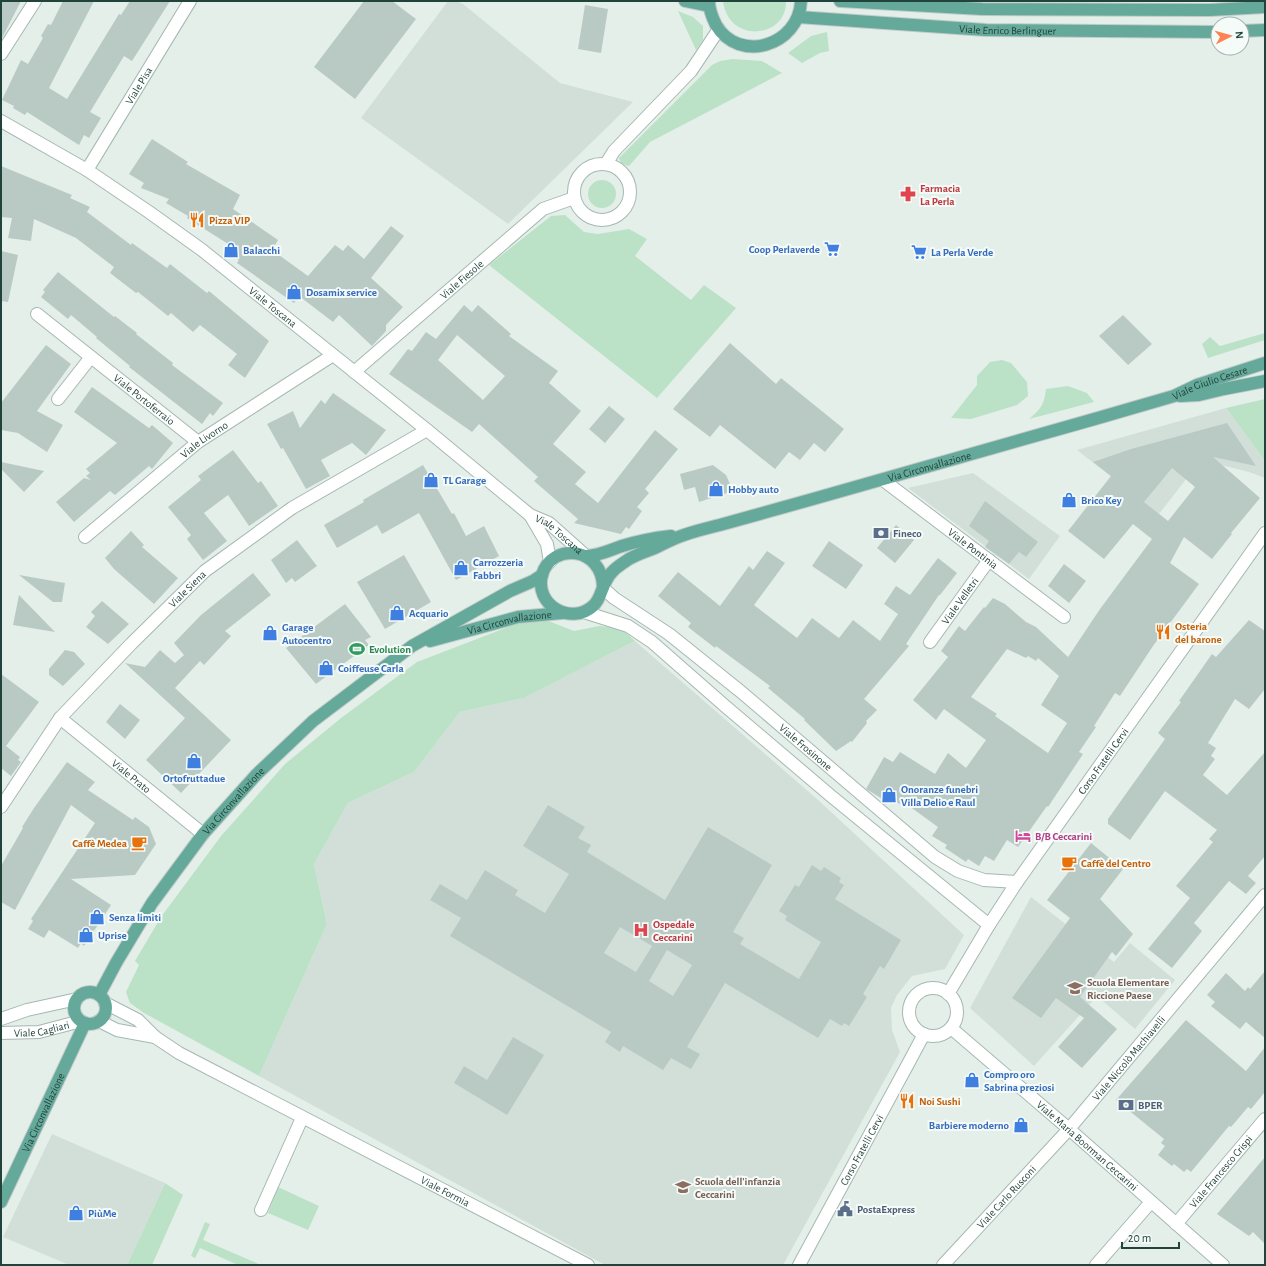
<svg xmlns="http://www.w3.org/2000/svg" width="1266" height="1266" viewBox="0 0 1266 1266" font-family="'Alegreya Sans',sans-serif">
<rect width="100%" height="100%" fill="#e4efea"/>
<path fill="#d2dfd9" d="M448 1H456L463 4 560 83 633 102 508 224 361 118Z
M1226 408 1265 461V478L1249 472 1201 460 1159 514 1077 450Z
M973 473 1060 536 1029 579 908 488Z
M635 641 817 799 964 935 945 969 912 976 897 995 891 1008 892 1030 900 1052 783 1265H605L259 1076 327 924 314 864 348 803 414 772 460 712 524 698Z
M1031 897 1114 962 1130 943 1175 980 1135 1029 1097 996 1034 1066 970 1008Z
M52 1134 165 1183 127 1265H69L3 1237Z"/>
<path fill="#bbe2c7" d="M723 1H786C787 39 728 44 723 1Z
M678 11 693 17 703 26V40L696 50Z
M827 32 829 51 820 53 802 63 788 53 811 36Z
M733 59 762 61 782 73 650 142 629 166 621 164 619 158 712 65 720 61Z
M588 194a14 14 0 1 1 28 0a14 14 0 1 1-28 0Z
M565 215 584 232 598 234 629 229 647 239 635 256 691 300 704 285 736 308 657 398 489 265 551 216Z
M1265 333V340L1208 358 1202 344 1210 337 1220 346Z
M1002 360 1011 363 1027 382 1028 396 1017 405 971 419 951 418 977 385V376L990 362Z
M1068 386 1087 393 1094 402 1029 419C1041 409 1044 405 1046 389Z
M1265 399V461L1226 408Z
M526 620H546L574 631 599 626 610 627 625 632 635 641 524 698 460 712 414 772 348 803 314 864 327 924 259 1076 144 1013 130 1003 126 992 139 965 135 961 161 917 221 836 285 764 341 718 417 662Z
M165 1183 183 1195 152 1265H127Z
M278 1187 319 1206 308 1230 268 1213Z
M205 1222 210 1224 203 1240 261 1265H238L200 1248 195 1258 191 1256Z"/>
<path fill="#b9cac4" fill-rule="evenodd" d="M1 1H21L1 40Z
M63 1H94L49 88 67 99 119 14 121 15 130 1H170L132 61 124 56 90 112 101 118 89 138 84 135 79 145 27 112 25 115 13 108 14 106 2 100 21 60 28 64 43 38 41 36 48 24 51 25Z
M364 1H392L416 19 355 99 314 67Z
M585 5 608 9 601 53 578 49Z
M152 139 188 162 186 164 240 195 233 209 278 240 272 250 308 276 335 245 343 251 348 245 364 259 391 226 404 236 371 278 403 307 386 325V331L372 346 339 315 333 322 299 296 294 303 237 263 239 260 228 253 233 247 187 218 188 216 166 203 169 199 141 188 144 183 129 174Z
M1 166 72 195 70 198 90 207 87 212 131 245 132 243 167 268 170 264 207 293 209 291 269 341 245 378 228 365 237 354 200 325 193 332 171 313 168 316 138 292 136 293 110 273 114 267 76 238 34 219 31 241 8 238 12 218 1 217Z
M1 251 18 255 8 302 1 301Z
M58 272 114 317 115 316 137 333 136 334 173 363 172 365 223 403 213 416 210 413 202 424 129 367 130 366 96 338 97 337 71 315 68 319 41 297 45 292 43 290Z
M464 305 472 312 478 305 511 334 509 336 558 371 549 383 581 411 553 444 586 472 575 484 598 503 655 430 678 449 645 489 649 493 637 507 642 511 629 529 626 527 621 534 574 523 578 519 534 481 538 477 479 424 472 432 389 374 408 349 412 351 426 332 436 339ZM457 335 505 376 483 400 438 360Z
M1123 315 1152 344 1128 365 1099 336Z
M730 343 776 384 781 378 844 429 825 452 814 443 800 460 789 452 775 469 720 425 710 437 673 409Z
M46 345 71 364 37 411 63 425 47 452 18 433 1 430V403Z
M92 387 149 428 152 425 173 443 152 469 149 466 115 495 110 491 74 522 56 502 84 478 91 480 86 476 90 473 86 469 117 443 74 412Z
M333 393 386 430 366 455 352 443 321 460 330 476 306 489 283 448 281 449 267 424 293 411 300 428 321 400 325 404Z
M609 406 625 419 605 443 589 429Z
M1227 423 1256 466 1213 457 1260 498 1231 533 1232 534 1212 559 1184 537 1170 563 1199 584 1153 646 1120 696 1115 693 1094 726 1096 727 1079 752 1083 754 1048 807 1047 806 1018 847 1007 840 994 861 985 856 979 866 968 859 966 862 945 848 947 845 932 836 938 827 902 801 900 804 886 797 884 800 866 789 884 757 893 762 900 752 935 774 948 753 966 768 986 740 944 709 936 720 913 700 948 657 941 651 959 626 965 631 984 607 985 608 993 598 1005 604 1026 622 1036 627 1068 657 1100 609 1152 539 1133 524 1104 559 1068 531 1111 476 1093 462 1131 449ZM1172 468 1195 487 1168 521 1144 502ZM1007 649 1026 658 1028 656 1036 661 1038 658 1059 676 1041 705 1067 723 1048 753 995 716 997 714 971 697Z
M233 450 258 483 261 481 278 506 249 526 228 495 204 513 227 541 203 560 187 539 191 535 168 507 201 480 198 476Z
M1 462 44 471 24 492 1 469Z
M423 465 452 514 454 513 466 536 484 526 499 556 456 580 419 513 382 534 377 525 337 548 324 525 364 502 363 500Z
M713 465 726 475 733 491 699 502 695 487 684 490 680 474Z
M985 501 1038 542 1026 557 1019 552 1009 564 985 547 989 541 969 526Z
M896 525 914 540 895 563 877 548Z
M131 531 144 545 142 547 178 578 154 604 114 569 105 558Z
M297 540 317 566 295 582 292 578 286 583 271 560Z
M829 541 863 565 846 589 812 566Z
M767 551 785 563 754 605 797 638 812 618 839 638 853 620 880 641 898 614 884 604 896 586 910 595 938 558 957 573 940 595H939L906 644 909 646 864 699 877 710 866 721 867 723 852 742 851 741 836 751 804 720 805 719 768 688 770 686 716 646 715 648 688 627 691 623 658 596 678 572 720 606 749 566 753 570Z
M404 555 431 602 385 629 357 582Z
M1064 564 1086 581 1069 603 1048 586Z
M253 573 271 595 225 631 231 636 204 665 200 661 175 688 231 740 181 793 146 760 185 718 125 663 145 667 160 650 175 663 184 655 174 643 201 615Z
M19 575 65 583 62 602H53Z
M19 595 55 632 13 625Z
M102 601 129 624 108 644 86 627 95 616 91 612Z
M345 604 371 637 365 640 369 645 316 684 286 648Z
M1249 620 1265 631V689L1249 709 1235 699 1208 743 1216 748 1211 756 1215 759 1203 775 1227 795 1265 752V856L1248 876 1256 883 1246 894 1229 881 1194 923 1202 931 1172 968 1148 949 1190 898 1176 886 1213 842 1209 839 1217 830 1165 791 1130 840 1108 824V819L1165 739 1158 733 1181 702 1179 701 1212 654 1216 657Z
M65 650 74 652 85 664 63 686 49 675V669Z
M1 674 39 702 6 746 20 757 18 760 21 762 11 776 1 768Z
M120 704 140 720 125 739 106 722Z
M67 762 95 782 88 790 133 820 135 817 149 827 156 844 135 875 71 879 111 905 84 946 81 943 78 948 49 930 44 938 28 929 33 921 31 919 95 823 71 805 15 910 1 902V866L23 828 22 827 34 808Z
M548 805 585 827 578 838 591 845 587 852 665 900 708 827 772 865 733 932 744 938 740 944 799 979 821 942 785 920 787 916 779 911 795 885 799 887 812 865 821 871 824 867 841 878 839 882 844 885 835 899 901 940 884 969 880 966 863 994 867 997 849 1026 844 1023 842 1026 830 1019 818 1038 725 983 687 1047 700 1054 691 1069 671 1058 663 1070 623 1046 620 1052 605 1042 611 1032 450 936 461 918 430 900 440 884 467 900 485 870 518 890 515 895 545 913 569 874 523 846ZM620 927 652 946 636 972 604 953ZM667 950 692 965 673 996 649 981Z
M1091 843 1123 869 1100 899 1133 934 1116 956 1112 952 1080 997 1117 1029 1082 1068 1058 1047 1084 1018 1056 998 1041 1018 1012 998 1070 918 1047 900Z
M1265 971V1038L1246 1022 1240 1029 1211 1006 1215 1002 1207 995 1226 973 1245 991 1248 987 1250 989Z
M1186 1020 1246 1071 1265 1047V1092L1251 1109 1248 1107 1231 1127 1229 1126 1191 1172 1187 1169 1184 1172 1174 1164 1172 1166 1158 1155 1165 1146 1161 1143 1164 1139 1116 1100Z
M513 1037 544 1055 507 1115 454 1083 464 1066 487 1080Z
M1265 1157V1244L1253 1232 1249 1236 1217 1214Z"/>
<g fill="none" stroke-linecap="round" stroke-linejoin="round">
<defs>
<g id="minor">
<path d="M1 54 35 1"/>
<path id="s1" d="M1 121 87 170 149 212 202 250 427 430 530 515"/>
<circle cx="602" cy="192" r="28"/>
<path d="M606 164 614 151 691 71 719 29"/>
<path id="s2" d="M87 170 190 1"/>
<path id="s3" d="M37 314 198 442"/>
<path id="s4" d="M354 372 543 209 574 198"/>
<path d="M58 399 91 357"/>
<path id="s5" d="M883 480 1064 617"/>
<path id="s6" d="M85 537 198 442 333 355"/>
<path id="s7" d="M550 562 547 544 530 515 549 523 586 556"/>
<path id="s8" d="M603 588 614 598 669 634 740 691 935 857 958 871 984 880 1017 882"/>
<path d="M584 612 628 626 652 642 725 706 831 796 989 925"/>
<path id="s9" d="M930 642 989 560"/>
<path id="s10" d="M60 718 203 834"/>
<path id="s11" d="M1 807 60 718 131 644 205 571 292 508 427 430"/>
<circle cx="933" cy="1012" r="24"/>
<path id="s12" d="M948 994 989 925 1017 882 1265 533"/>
<path id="s13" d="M105 1003 138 1020 155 1037 179 1053 588 1265"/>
<path d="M1 1019 27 1010 77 999"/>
<path d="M99 1021 117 1030 155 1037"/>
<path id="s14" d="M951 1028 1069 1129 1223 1265"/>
<path id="s15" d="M1 1033 39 1032 81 1021"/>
<path d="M261 1210 302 1118"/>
<path id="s16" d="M1176 1224 1265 1119"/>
<path id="s17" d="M799 1265 908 1064 924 1034"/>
<path id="s18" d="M943 1265 1069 1129 1265 895"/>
<path d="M1096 1265 1151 1202"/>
</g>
<g id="major">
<path d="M685 1 709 6"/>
<path d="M709 1C709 10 712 17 716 25 739 64 799 46 801 1"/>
<path d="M840 1 982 9 1210 10 1265 7"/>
<path id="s19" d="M798 17 986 30 1218 32"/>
<path d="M1242 31 1265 30"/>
<path d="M1180 396 1199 395 1224 389 1265 381"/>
<path d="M586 556C599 556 610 550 622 546 638 541 654 538 671 536"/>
<path id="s20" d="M603 588C603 547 552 541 542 575 534 605 571 626 593 606 601 599 601 589 606 581 610 572 617 567 626 561 634 555 645 552 655 548 665 543 674 538 684 535 698 530 713 527 727 523 756 515 784 507 813 499 934 465 1054 431 1174 396L1197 385 1265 363"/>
<path id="s21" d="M430 641 518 617 562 613"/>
<circle cx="90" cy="1008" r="16"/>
<path id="s22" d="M99 995 116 963 152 903 203 834 257 774 313 721 412 646 510 591 533 581 542 575"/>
<path id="s23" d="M1 1202 85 1023"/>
</g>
</defs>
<use href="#minor" stroke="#a6b8b2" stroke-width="14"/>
<use href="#major" stroke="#c1cac8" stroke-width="14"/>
<use href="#minor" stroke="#fff" stroke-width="12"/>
<use href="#major" stroke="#64a99a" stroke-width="12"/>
</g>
<defs>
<symbol id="pharmacy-bare" viewBox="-9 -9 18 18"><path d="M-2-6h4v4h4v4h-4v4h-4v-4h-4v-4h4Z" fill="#e0444e" stroke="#f5fbf8" stroke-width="2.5" paint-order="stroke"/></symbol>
<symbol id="restaurant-bare" viewBox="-9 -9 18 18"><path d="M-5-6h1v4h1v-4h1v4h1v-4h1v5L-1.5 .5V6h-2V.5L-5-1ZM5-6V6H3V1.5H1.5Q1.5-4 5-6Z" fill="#e8710a" stroke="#f5fbf8" stroke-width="2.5" paint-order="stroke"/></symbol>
<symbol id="supermarket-bare" viewBox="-9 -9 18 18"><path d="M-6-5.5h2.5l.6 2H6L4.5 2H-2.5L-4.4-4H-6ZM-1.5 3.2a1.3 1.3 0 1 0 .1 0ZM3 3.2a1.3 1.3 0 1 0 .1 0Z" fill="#3f7fe0" stroke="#f5fbf8" stroke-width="2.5" paint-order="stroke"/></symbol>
<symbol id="shop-bare" viewBox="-9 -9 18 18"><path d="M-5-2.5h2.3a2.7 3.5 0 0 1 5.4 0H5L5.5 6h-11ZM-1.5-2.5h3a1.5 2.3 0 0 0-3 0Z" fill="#3f7fe0" stroke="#f5fbf8" stroke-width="2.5" paint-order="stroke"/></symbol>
<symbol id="bank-bare" viewBox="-9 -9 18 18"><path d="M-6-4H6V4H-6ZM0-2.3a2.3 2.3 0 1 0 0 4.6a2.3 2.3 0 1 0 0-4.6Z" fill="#5c6f8a" stroke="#f5fbf8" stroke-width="2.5" paint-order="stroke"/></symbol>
<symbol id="stadium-bare" viewBox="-9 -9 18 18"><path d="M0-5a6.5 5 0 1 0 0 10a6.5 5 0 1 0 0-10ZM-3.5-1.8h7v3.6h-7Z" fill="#2e9e5b" stroke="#f5fbf8" stroke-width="2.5" paint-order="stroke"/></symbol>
<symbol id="hotel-bare" viewBox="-9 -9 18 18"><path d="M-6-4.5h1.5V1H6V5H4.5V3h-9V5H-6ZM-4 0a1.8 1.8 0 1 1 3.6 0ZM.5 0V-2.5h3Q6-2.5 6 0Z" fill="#d1479c" stroke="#f5fbf8" stroke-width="2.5" paint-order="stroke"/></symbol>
<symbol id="cafe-bare" viewBox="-9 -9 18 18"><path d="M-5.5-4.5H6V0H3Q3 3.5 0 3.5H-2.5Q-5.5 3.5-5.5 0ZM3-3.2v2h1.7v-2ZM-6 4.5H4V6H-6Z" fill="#e8710a" stroke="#f5fbf8" stroke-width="2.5" paint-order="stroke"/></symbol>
<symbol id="hospital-bare" viewBox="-9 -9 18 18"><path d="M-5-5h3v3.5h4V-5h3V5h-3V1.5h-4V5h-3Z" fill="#e0444e" stroke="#f5fbf8" stroke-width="2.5" paint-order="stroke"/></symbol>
<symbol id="school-bare" viewBox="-9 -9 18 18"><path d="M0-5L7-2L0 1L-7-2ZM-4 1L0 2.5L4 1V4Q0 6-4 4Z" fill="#8d6e63" stroke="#f5fbf8" stroke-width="2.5" paint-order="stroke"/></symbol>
<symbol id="civic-bare" viewBox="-9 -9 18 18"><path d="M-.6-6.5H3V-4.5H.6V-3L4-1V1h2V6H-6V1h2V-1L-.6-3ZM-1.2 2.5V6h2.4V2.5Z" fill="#5c6f8a" stroke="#f5fbf8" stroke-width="2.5" paint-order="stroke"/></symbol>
</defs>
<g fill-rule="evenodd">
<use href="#pharmacy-bare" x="897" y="183" width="22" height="22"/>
<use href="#restaurant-bare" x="186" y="209" width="22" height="22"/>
<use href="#supermarket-bare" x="821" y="238" width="22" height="22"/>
<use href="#shop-bare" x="220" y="239" width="22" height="22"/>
<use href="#supermarket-bare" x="908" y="241" width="22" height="22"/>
<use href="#shop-bare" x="283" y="281" width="22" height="22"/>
<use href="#shop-bare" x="420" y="469" width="22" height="22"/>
<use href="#shop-bare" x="705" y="478" width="22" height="22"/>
<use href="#shop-bare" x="1058" y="489" width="22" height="22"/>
<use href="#bank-bare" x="870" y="522" width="22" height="22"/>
<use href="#shop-bare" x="450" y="557" width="22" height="22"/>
<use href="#shop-bare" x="386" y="602" width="22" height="22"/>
<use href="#restaurant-bare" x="1152" y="621" width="22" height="22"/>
<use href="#shop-bare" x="259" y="622" width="22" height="22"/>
<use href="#stadium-bare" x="346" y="638" width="22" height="22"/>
<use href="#shop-bare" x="315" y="657" width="22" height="22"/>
<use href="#shop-bare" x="183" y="750" width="22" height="22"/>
<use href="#shop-bare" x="878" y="784" width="22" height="22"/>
<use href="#hotel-bare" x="1012" y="825" width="22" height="22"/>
<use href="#cafe-bare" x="128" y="832" width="22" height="22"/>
<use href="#cafe-bare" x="1058" y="852" width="22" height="22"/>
<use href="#shop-bare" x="86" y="906" width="22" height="22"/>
<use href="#hospital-bare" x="630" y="919" width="22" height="22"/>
<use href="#shop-bare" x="75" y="924" width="22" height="22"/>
<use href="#school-bare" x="1064" y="977" width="22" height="22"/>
<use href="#shop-bare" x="961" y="1069" width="22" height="22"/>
<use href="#restaurant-bare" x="896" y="1090" width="22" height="22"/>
<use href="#bank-bare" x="1115" y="1094" width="22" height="22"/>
<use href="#shop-bare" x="1010" y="1114" width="22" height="22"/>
<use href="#school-bare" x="672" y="1176" width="22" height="22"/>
<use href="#civic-bare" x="834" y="1198" width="22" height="22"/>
<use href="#shop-bare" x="65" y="1202" width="22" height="22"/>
</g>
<g text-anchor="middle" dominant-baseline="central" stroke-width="4" stroke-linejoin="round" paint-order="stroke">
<g font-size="11" fill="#21433b" stroke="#f5fbf8">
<text stroke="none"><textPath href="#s19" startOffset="210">Viale Enrico Berlinguer</textPath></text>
<text stroke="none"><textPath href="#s2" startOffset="99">Viale Pisa</textPath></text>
<text stroke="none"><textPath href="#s4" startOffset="142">Viale Fiesole</textPath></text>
<text stroke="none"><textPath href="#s1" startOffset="330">Viale Toscana</textPath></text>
<text stroke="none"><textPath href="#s20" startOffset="840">Viale Giulio Cesare</textPath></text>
<text stroke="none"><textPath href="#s3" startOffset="137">Viale Portoferraio</textPath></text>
<text stroke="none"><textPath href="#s6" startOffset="154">Viale Livorno</textPath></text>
<text stroke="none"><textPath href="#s20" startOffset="547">Via Circonvallazione</textPath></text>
<text stroke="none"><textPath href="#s7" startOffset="87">Viale Toscana</textPath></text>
<text stroke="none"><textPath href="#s5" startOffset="113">Viale Pontinia</textPath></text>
<text stroke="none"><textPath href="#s11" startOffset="288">Viale Siena</textPath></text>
<text stroke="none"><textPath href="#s9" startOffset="51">Viale Velletri</textPath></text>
<text stroke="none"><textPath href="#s21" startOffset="82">Via Circonvallazione</textPath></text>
<text stroke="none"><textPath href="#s8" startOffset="258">Viale Frosinone</textPath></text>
<text stroke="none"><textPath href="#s12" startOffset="280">Corso Fratelli Cervi</textPath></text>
<text stroke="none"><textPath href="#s10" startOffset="92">Viale Prato</textPath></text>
<text stroke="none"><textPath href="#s22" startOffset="237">Via Circonvallazione</textPath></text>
<text stroke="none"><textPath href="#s15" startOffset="41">Viale Cagliari</textPath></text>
<text stroke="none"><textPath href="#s18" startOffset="278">Viale Niccolò Machiavelli</textPath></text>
<text stroke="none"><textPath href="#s23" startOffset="99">Via Circonvallazione</textPath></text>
<text stroke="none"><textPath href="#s14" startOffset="180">Viale Maria Boorman Ceccarini</textPath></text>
<text stroke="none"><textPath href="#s17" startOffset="131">Corso Fratelli Cervi</textPath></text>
<text stroke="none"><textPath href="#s16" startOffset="69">Viale Francesco Crispi</textPath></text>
<text stroke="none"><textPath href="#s13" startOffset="390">Viale Formia</textPath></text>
<text stroke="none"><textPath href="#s18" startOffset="93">Viale Carlo Rusconi</textPath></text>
</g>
<g font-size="11" font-weight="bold" fill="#be3a42" stroke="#f5fbf8" text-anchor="start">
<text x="920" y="188">Farmacia<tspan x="920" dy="13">La Perla</tspan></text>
<text x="653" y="924">Ospedale<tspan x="653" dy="13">Ceccarini</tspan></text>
</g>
<g font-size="11" font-weight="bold" fill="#c56008" stroke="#f5fbf8" text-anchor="start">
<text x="209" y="220">Pizza VIP</text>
<text x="1175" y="626">Osteria<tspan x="1175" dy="13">del barone</tspan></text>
<text x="127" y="843" text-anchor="end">Caffè Medea</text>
<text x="1081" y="863">Caffè del Centro</text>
<text x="919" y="1101">Noi Sushi</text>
</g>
<g font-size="11" font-weight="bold" fill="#366cbe" stroke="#f5fbf8" text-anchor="start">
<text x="820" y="249" text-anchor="end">Coop Perlaverde</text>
<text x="243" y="250">Balacchi</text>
<text x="931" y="252">La Perla Verde</text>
<text x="306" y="292">Dosamix service</text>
<text x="443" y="480">TL Garage</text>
<text x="728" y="489">Hobby auto</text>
<text x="1081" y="500">Brico Key</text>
<text x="473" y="562">Carrozzeria<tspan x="473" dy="13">Fabbri</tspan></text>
<text x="409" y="613">Acquario</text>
<text x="282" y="627">Garage<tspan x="282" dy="13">Autocentro</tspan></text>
<text x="338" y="668">Coiffeuse Carla</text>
<text x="194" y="778" text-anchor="middle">Ortofruttadue</text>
<text x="901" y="789">Onoranze funebri<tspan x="901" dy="13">Villa Delio e Raul</tspan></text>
<text x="109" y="917">Senza limiti</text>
<text x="98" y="935">Uprise</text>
<text x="984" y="1074">Compro oro<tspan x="984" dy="13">Sabrina preziosi</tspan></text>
<text x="1009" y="1125" text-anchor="end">Barbiere moderno</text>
<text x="88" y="1213">PiùMe</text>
</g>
<g font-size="11" font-weight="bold" fill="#4e5e75" stroke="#f5fbf8" text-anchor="start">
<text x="893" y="533">Fineco</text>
<text x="1138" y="1105">BPER</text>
<text x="857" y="1209">PostaExpress</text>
</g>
<g font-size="11" font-weight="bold" fill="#27864d" stroke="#f5fbf8" text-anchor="start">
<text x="369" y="649">Evolution</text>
</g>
<g font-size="11" font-weight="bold" fill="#b23c85" stroke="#f5fbf8" text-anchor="start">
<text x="1035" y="836">B/B Ceccarini</text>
</g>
<g font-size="11" font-weight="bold" fill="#785e54" stroke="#f5fbf8" text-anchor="start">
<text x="1087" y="982">Scuola Elementare<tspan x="1087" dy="13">Riccione Paese</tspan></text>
<text x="695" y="1181">Scuola dell'infanzia<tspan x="695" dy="13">Ceccarini</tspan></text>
</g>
</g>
<rect width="1266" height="1266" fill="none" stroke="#21433b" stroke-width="4"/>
<g transform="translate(1230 36) rotate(84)"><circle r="19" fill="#f5fbf8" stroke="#a0b1ac"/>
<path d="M0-3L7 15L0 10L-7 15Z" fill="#ff8252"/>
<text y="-6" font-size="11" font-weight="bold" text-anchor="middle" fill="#21433b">N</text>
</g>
<path d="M1122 1242v6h57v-6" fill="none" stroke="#21433b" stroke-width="2"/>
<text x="1128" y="1242" font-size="12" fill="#21433b" stroke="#f5fbf8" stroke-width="3" paint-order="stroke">20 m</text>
</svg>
